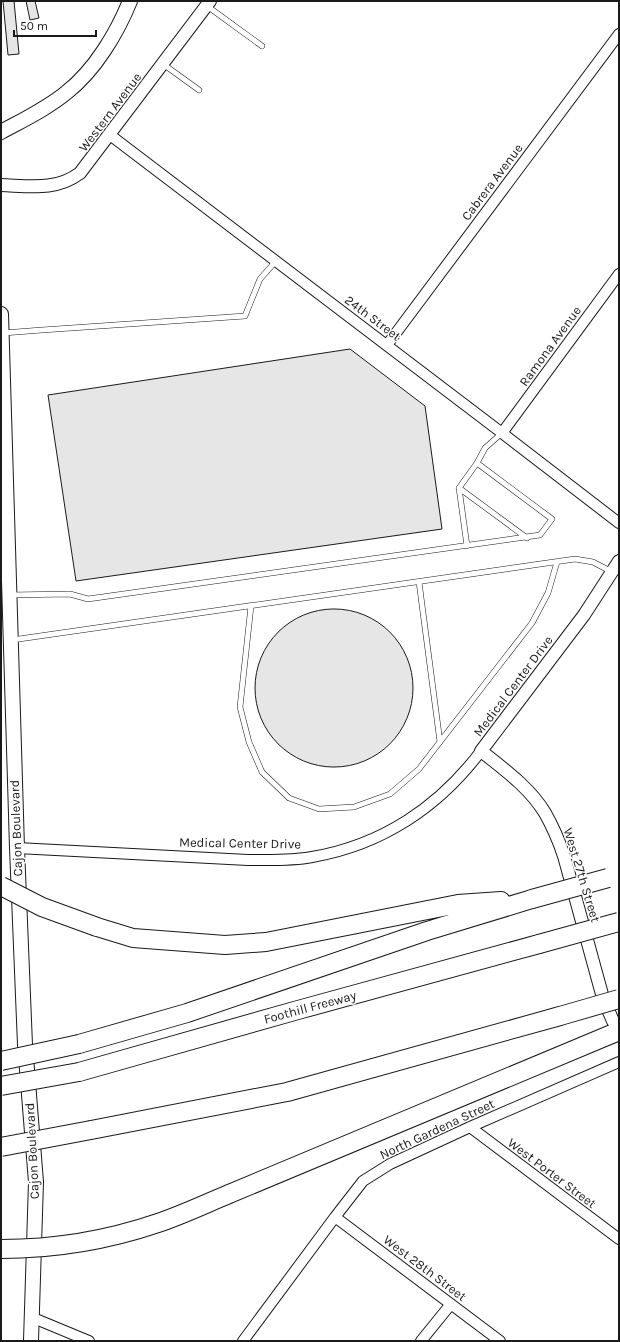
<svg xmlns="http://www.w3.org/2000/svg" width="620" height="1342" viewBox="0 0 620 1342" font-family="Karla,sans-serif">
<rect width="100%" height="100%" fill="#fff"/>
<path fill="#e6e6e6" stroke="#1a1a1a" d="M3 1H14L19 54 8 55Z
M26 1H35L39 18 30 20Z
M350 349 425 406 442 529 76 581 48 395Z
M255 688a79 79 0 1 1 158 0a79 79 0 1 1-158 0Z"/>
<g fill="none" stroke-linecap="round" stroke-linejoin="round">
<defs>
<path id="service" d="M207 6 262 46
M163 64 199 90
M3 333 42 330 245 316 260 279 276 261
M459 488 527 538
M467 546 459 488 477 463
M419 582 440 742
M10 595 70 594 88 599 540 535 552 519 477 463 485 448 502 433
M251 606 240 707 249 742 262 772 289 798 319 809 354 807 390 794 419 769 532 623 548 593 557 562
M12 640 575 559 593 562 612 572"/>
<path id="minor" d="M110 135 502 433 619 523
M387 345 619 34
M502 433 619 274
M17 848 248 860C269 860 291 861 312 857 382 845 439 807 481 751
M470 1127 619 1239
M335 1217 500 1341
M31 1317 89 1341
M243 1341 335 1217 363 1181 390 1164 470 1127 619 1062
M421 1341 451 1304"/>
<path id="tertiary" d="M1 185C30 186 56 191 80 173L210 1
M619 561 584 615 481 751C505 770 530 788 545 813 553 827 559 841 564 856L603 998 613 1021 619 1030"/>
<path id="secondary" d="M1 132C23 120 48 108 67 92 95 70 117 33 130 1
M1 314 17 848 25 1045 36 1182 31 1341"/>
<path id="motorway" d="M97 927 133 938 225 945 266 942 458 904 501 901
M79 1044 187 1013 427 931 532 899
M79 1072 298 1010 539 944
M91 1130 287 1092 560 1016
M229 1194 619 1031"/>
</defs>
<use href="#service" stroke="#1a1a1a" stroke-width="6"/>
<use href="#minor" stroke="#1a1a1a" stroke-width="12"/>
<use href="#tertiary" stroke="#1a1a1a" stroke-width="14"/>
<use href="#secondary" stroke="#1a1a1a" stroke-width="16"/>
<use href="#motorway" stroke="#1a1a1a" stroke-width="20"/>
<use href="#service" stroke="#fff" stroke-width="5"/>
<use href="#minor" stroke="#fff" stroke-width="10"/>
<use href="#tertiary" stroke="#fff" stroke-width="12"/>
<use href="#secondary" stroke="#fff" stroke-width="14"/>
<use href="#motorway" stroke="#fff" stroke-width="18"/>
<defs>
<path id="motorway-bridge" d="M1 886 42 907 97 927
M532 899 608 878
M539 944 619 922
M560 1016 619 999
M1 1061 79 1044
M1 1086 79 1072
M1 1147 91 1130
M1 1249C54 1249 108 1240 158 1223 182 1215 205 1204 229 1194"/>
</defs>
<use href="#motorway-bridge" stroke="#1a1a1a" stroke-width="20" stroke-linecap="butt"/>
<use href="#motorway-bridge" stroke="#fff" stroke-width="18"/>
</g>
<g text-anchor="middle" dominant-baseline="central" stroke-width="3" stroke-linejoin="round" paint-order="stroke">
<g font-size="13" fill="#1a1a1a" stroke="#fff">
<text transform="translate(110 112) rotate(-53)">Western Avenue</text>
<text transform="translate(492 182) rotate(-53)">Cabrera Avenue</text>
<text transform="translate(373 318) rotate(37)">24th Street</text>
<text transform="translate(550 346) rotate(-54)">Ramona Avenue</text>
<text transform="translate(513 686) rotate(-53)">Medical Center Drive</text>
<text transform="translate(16 828) rotate(-92)">Cajon Boulevard</text>
<text transform="translate(240 843) rotate(1)">Medical Center Drive</text>
<text transform="translate(582 875) rotate(73)">West 27th Street</text>
<text transform="translate(310 1007) rotate(-15)">Foothill Freeway</text>
<text transform="translate(437 1129) rotate(-25)">North Gardena Street</text>
<text transform="translate(32 1151) rotate(-93)">Cajon Boulevard</text>
<text transform="translate(552 1173) rotate(37)">West Porter Street</text>
<text transform="translate(425 1268) rotate(37)">West 28th Street</text>
</g>
</g>
<rect width="620" height="1342" fill="none" stroke="#1a1a1a" stroke-width="4"/>
<path d="M14 30v6h82v-6" fill="none" stroke="#1a1a1a" stroke-width="2"/>
<text x="20" y="30" font-size="12" fill="#1a1a1a" stroke="#ffffff" stroke-width="3" paint-order="stroke">50 m</text>
</svg>
